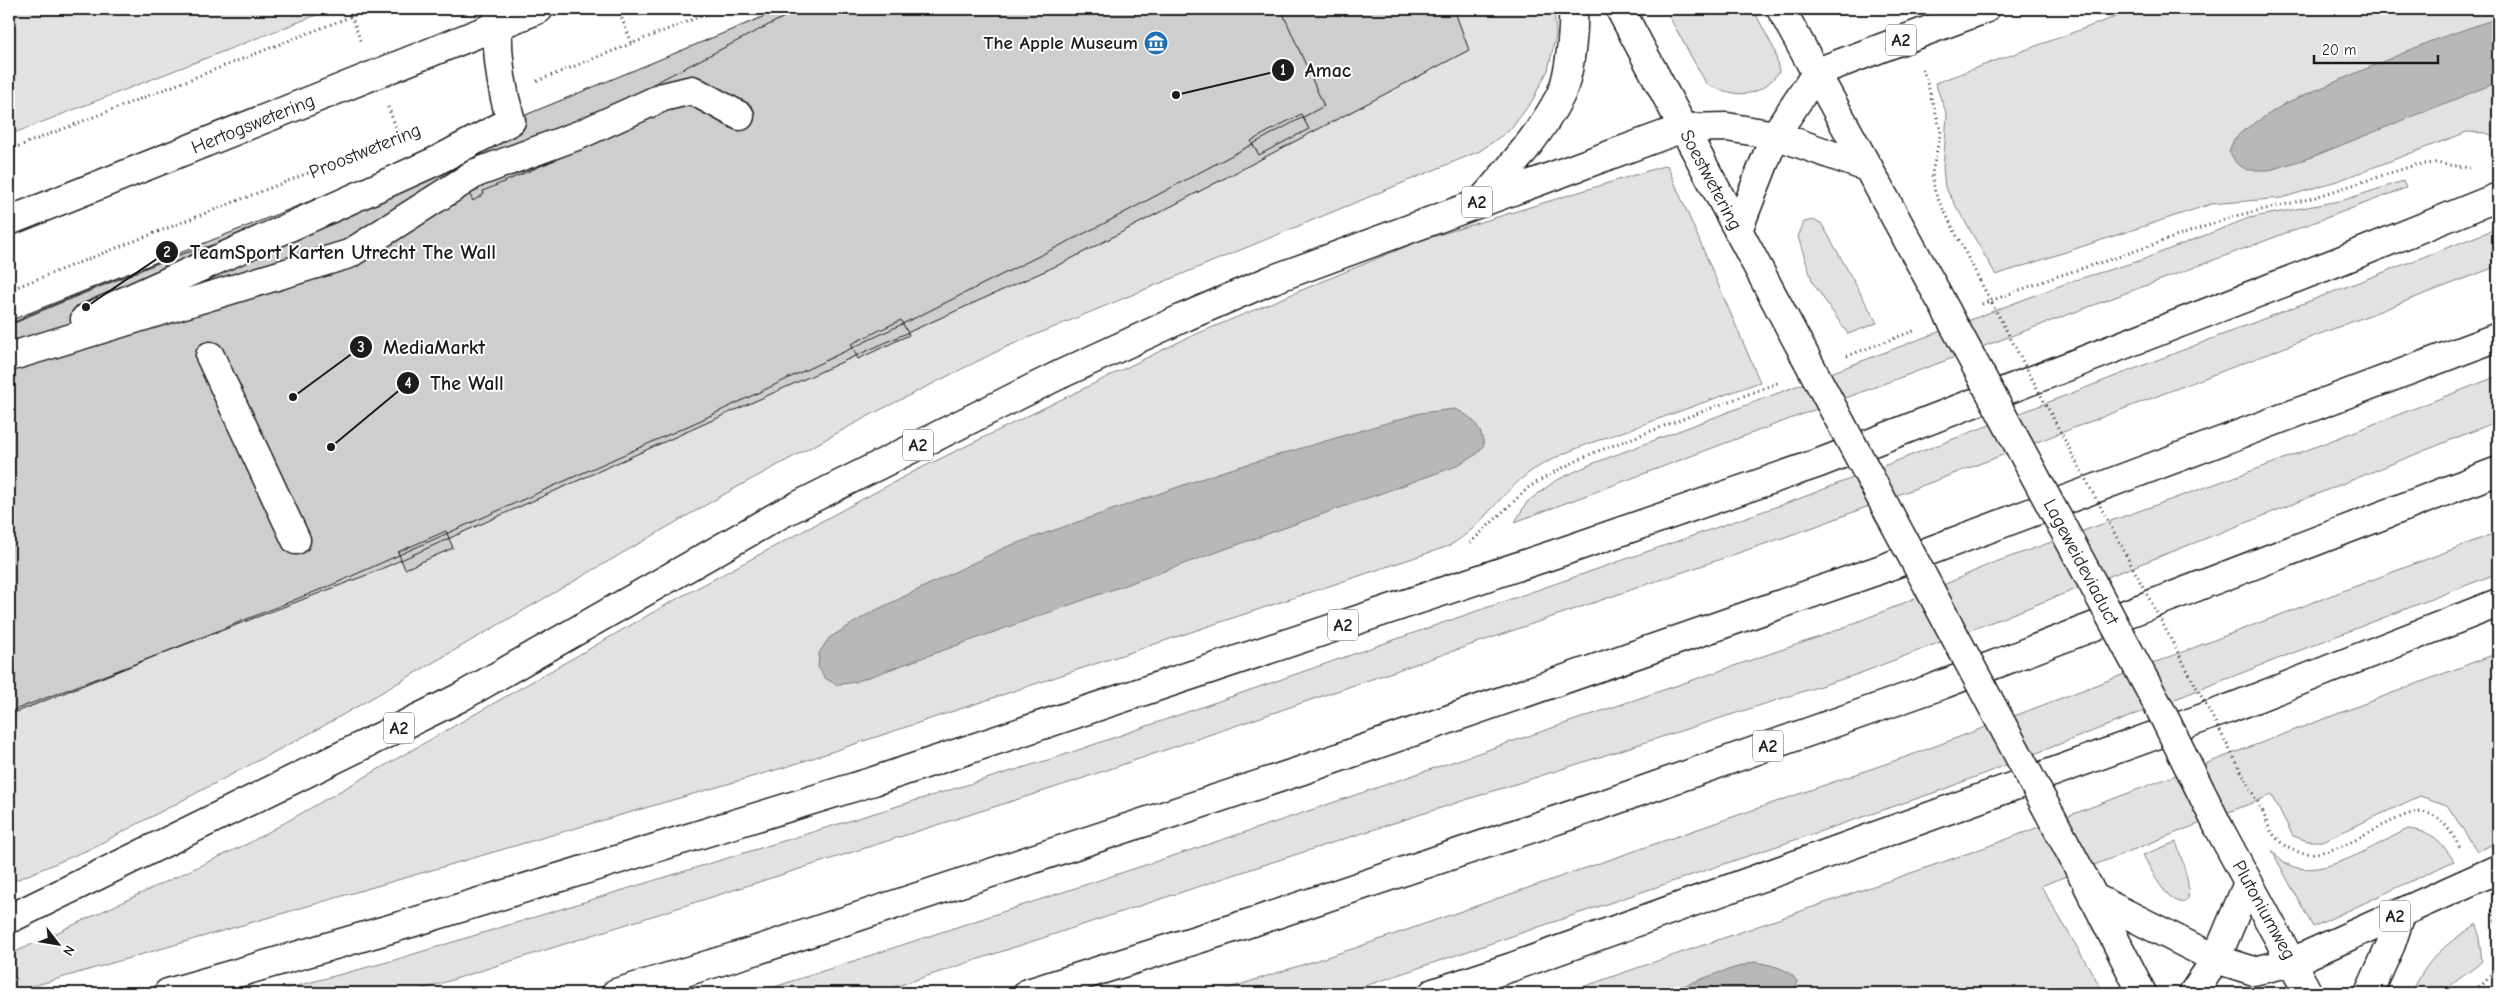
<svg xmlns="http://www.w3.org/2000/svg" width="2507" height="1002" viewBox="0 0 2507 1002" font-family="'Comic Neue',sans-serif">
<rect width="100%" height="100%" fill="#fff"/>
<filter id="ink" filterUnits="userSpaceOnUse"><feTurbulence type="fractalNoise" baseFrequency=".02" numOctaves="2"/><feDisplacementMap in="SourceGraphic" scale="10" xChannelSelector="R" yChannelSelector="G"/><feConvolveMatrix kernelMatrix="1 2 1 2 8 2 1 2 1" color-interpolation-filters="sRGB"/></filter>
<g filter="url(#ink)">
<path fill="#e2e2e2" stroke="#7f7f7f" d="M9 9H332L9 135Z
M1281 9H1554L1556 35 1548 70 1532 101 1511 129 1480 151 1006 347 876 412 730 491 320 728 90 849 9 883V715L334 584 1324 105Z
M1665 9H1753L1775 51 1779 72C1757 100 1738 97 1707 85Z
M2137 9H2498V138L2486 133 2467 132 2340 180 2282 198 2211 204 1996 275 1945 187 1943 168 1947 115 1935 83Z
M1667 165 1760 382C1716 398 1672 414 1628 430 1596 441 1562 452 1533 470 1499 493 1485 525 1449 546L786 767 9 993V955L251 842 673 601 915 471 1187 338 1419 241Z
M2403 181 2406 188 1515 522 1527 502 1555 481 1589 465 2075 280 2139 261 2249 218 2344 200Z
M1813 220 1821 223 1827 233 1877 323 1848 334 1813 283 1798 237 1804 222Z
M2498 228V266L1814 527 1072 782 411 993H270L391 961 1061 756 1801 498Z
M2498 376V421L2248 522 1861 673 1288 857 876 993H756L1276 822 1819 637 1897 606 1990 564 2268 465Z
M2498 532V573L1942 790 1374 983 1343 993H1214L1355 948 1917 753Z
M2498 653V842L2477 851 2447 805 2420 796 2323 841H2308L2293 836 2272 795 2041 886 2104 993H1565L1986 847Z
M2408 829C2434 832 2440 840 2454 861L2313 927 2272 851C2277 855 2283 862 2289 865 2321 881 2378 843 2408 829Z
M2176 842C2178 848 2204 916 2175 900 2160 891 2151 869 2143 855Z
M2477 924 2482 961C2470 973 2454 980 2444 993H2412C2426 959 2447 943 2477 924Z"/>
<path fill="#b8b8b8" stroke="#7a7a7a" d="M2498 18V82L2312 157 2270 170H2247L2236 163 2229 151 2234 139 2244 130 2286 103 2431 41Z
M1455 409C1473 417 1480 425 1484 445L1477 454 1454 467 855 682 837 685 825 678 818 667 819 653 829 638 870 613 1006 547 1221 472 1420 413Z
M1754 962C1771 965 1787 967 1797 981L1795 993H1664L1718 973Z"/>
<path fill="#cecece" stroke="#1c1c1c" d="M782 9H1454L1469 50 1065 262 372 573 9 712V321L511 121Z
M800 9H1281L1324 106 1105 223 921 315 699 421 334 584 9 715V323L11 321 12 324 24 319 23 317 162 260 243 236 457 166 473 201 484 194 483 191 663 113 651 85Z
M1301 114 1309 129 1259 155 1251 141Z
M163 261 169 275 164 291 9 352V324Z
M901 320 909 335 858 359 851 344Z
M446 531 453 548 405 569 398 552Z"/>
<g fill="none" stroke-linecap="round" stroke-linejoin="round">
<defs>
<path id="minor" d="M9 221 539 9
M85 319 436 161 511 121C500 85 496 46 498 9
M210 356 296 540
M9 357 349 254 476 173 579 135 663 97 692 90 740 116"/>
<path id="major" d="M1620 9 1803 352
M1781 9 1940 299
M2219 828 2308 993
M2087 884 2142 993"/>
<path id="highway" d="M1484 198C1511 167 1541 133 1560 96 1570 76 1574 32 1573 9
M1738 230 1775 135 1817 72 1985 9
M2093 897 2216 959 2254 971 2292 962 2498 869
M9 919 459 698 779 515 1059 375 1185 317 1271 280 1683 128 1727 127 1775 135 1869 168
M168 993 414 922 874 781 1567 550 1819 463 2337 262 2498 197
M616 993 757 950 1300 771 1876 571 2498 337
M1028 993 1262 919 1610 802 1936 687 2498 471
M1433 993 1512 967 2228 709 2498 603
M2193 993 2216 959 2248 883
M2369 993 2391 944 2401 914"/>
</defs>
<use href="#minor" stroke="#1c1c1c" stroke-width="31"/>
<use href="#major" stroke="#1c1c1c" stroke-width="31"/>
<use href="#highway" stroke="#1c1c1c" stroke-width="31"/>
<path stroke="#1c1c1c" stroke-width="3" stroke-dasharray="1 4" stroke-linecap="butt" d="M618 9 632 44
M351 16 361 41
M1923 69 1941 131 1932 173 1935 193 1980 281
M537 81 719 9
M388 107 400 137
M9 150 370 9
M9 290 362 152
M1982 304 2055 277 2115 258 2235 216 2309 199 2415 165 2435 163 2470 168
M1847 356 1916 330
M1470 543 1529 487 1556 471 1593 453 1780 382
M2263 812C2266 820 2269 830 2275 836 2306 875 2357 838 2390 822 2401 817 2413 810 2427 813 2443 817 2453 835 2460 848
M2492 910 2498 928
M2471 993 2484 983 2498 967"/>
<use href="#minor" stroke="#fff" stroke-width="28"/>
<use href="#major" stroke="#fff" stroke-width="28"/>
<use href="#highway" stroke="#fff" stroke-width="28"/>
<defs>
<path id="major-bridge" d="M1940 299 2160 709 2219 828
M1803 352 2084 878"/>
</defs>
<use href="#major-bridge" stroke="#1c1c1c" stroke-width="31" stroke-linecap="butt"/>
<path stroke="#1c1c1c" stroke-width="3" stroke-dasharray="1 4" stroke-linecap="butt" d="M1980 281 2263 812"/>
<use href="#major-bridge" stroke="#fff" stroke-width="28"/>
</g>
</g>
<defs>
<symbol id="museum-disc" viewBox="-11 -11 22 22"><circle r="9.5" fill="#1f6fb2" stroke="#fff"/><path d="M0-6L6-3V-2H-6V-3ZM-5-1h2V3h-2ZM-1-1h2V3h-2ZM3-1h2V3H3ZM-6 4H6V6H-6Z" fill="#fff"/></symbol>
</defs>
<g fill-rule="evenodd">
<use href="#museum-disc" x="1142" y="29" width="28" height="28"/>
</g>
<g text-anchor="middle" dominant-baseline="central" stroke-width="4" stroke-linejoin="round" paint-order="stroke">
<g fill="#fff" stroke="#606060" stroke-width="1">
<rect x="1886" y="24.5" width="30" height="31" rx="4"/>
<rect x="1462" y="186.5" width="30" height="31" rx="4"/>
<rect x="903" y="429.5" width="30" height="31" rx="4"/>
<rect x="1328" y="609.5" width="30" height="31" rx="4"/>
<rect x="384" y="712.5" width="30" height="31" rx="4"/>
<rect x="1753" y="730.5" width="30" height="31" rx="4"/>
<rect x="2380" y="900.5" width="30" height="31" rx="4"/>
</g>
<g font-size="18" font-weight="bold" fill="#1c1c1c">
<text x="1901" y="40">A2</text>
<text x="1477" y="202">A2</text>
<text x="918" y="445">A2</text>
<text x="1343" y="625">A2</text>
<text x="399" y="728">A2</text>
<text x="1768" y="746">A2</text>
<text x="2395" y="916">A2</text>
</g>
<g font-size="19" font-weight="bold" fill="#1c1c1c" stroke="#fff" text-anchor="end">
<text x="1138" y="43">The Apple Museum</text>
</g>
<g font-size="19" fill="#1c1c1c" stroke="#fff">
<text transform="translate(253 124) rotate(-22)">Hertogswetering</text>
<text transform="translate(365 151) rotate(-22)">Proostwetering</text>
<text transform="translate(1711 180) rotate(62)">Soestwetering</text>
<text transform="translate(2081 562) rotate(62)">Lageweideviaduct</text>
<text transform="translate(2264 910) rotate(61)">Plutoniumweg</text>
</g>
</g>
<path fill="none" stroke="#1c1c1c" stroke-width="2" d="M1176 95L1283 70M86 307L167 252M293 397L361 347M331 447L408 383"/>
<g fill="#1c1c1c" stroke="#fff" stroke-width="2">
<circle cx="1176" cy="95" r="5"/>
<circle cx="86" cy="307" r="5"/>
<circle cx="293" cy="397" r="5"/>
<circle cx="331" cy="447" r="5"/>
<circle cx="1283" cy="70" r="12"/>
<circle cx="167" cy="252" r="12"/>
<circle cx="361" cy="347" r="12"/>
<circle cx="408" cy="383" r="12"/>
</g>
<g font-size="15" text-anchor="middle" font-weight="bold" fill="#fff">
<text x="1283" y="75">1</text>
<text x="167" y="257">2</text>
<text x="361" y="352">3</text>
<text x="408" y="388">4</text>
</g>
<g font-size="20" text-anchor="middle" font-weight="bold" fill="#1c1c1c" stroke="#fff" stroke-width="4" stroke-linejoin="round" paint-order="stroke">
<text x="1328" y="77">Amac</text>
<text x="343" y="259">TeamSport Karten Utrecht The Wall</text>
<text x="434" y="354">MediaMarkt</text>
<text x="467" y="390">The Wall</text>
</g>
<rect width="2507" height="1002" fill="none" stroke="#fff" stroke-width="30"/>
<rect x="15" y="15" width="2477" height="972" fill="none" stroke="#1c1c1c" stroke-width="2" filter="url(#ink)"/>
<g transform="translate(58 944) rotate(121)" stroke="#ffffff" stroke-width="4" paint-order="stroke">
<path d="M0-4L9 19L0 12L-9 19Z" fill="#1c1c1c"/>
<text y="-8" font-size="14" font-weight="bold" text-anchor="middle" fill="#1c1c1c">N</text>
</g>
<path d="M2314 55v8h124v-8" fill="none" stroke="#1c1c1c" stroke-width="2.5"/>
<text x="2322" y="55" font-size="15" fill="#1c1c1c" stroke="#ffffff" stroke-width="4" paint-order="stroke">20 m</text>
</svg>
